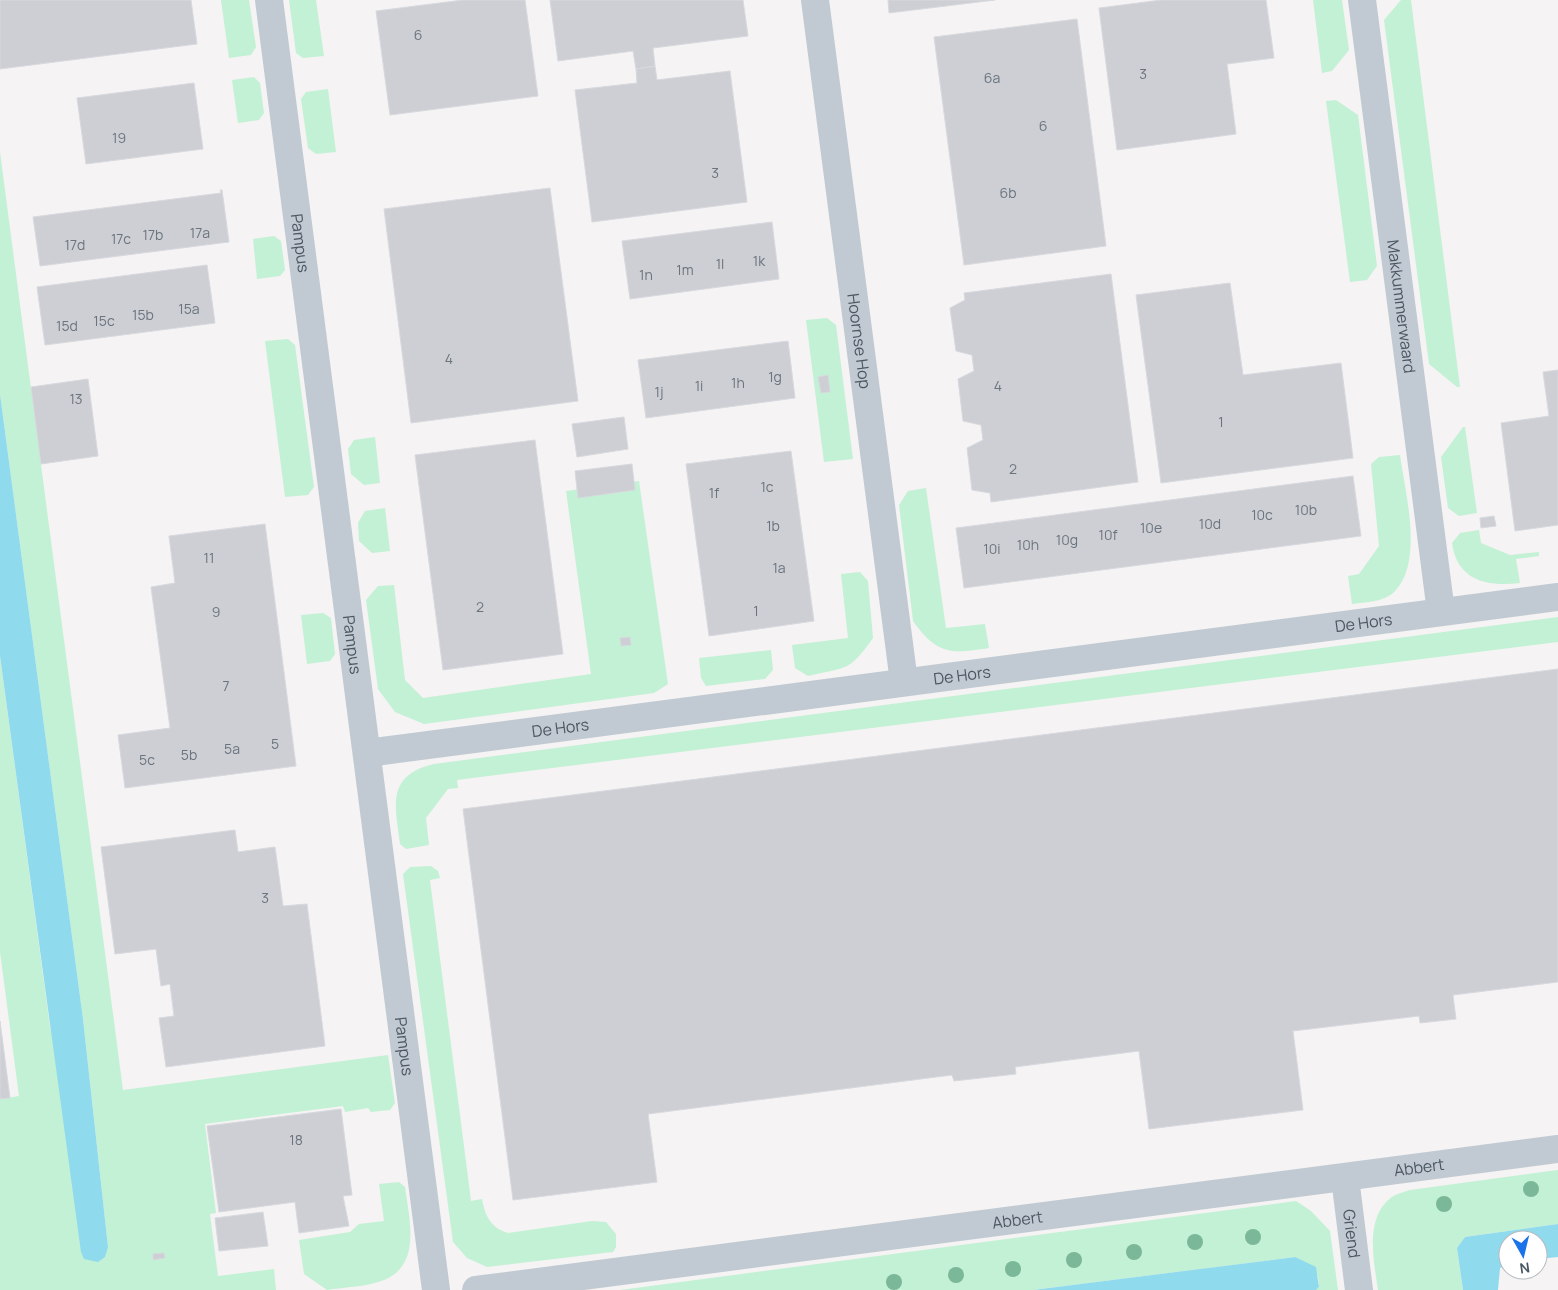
<svg xmlns="http://www.w3.org/2000/svg" width="1558" height="1290" viewBox="0 0 1558 1290" font-family="Manrope,sans-serif">
<rect width="100%" height="100%" fill="#f5f3f3"/>
<path fill="#c3f1d5" d="M221 0H249L256 47 251 55 229 58Z
M289 0H316L324 56 303 58 296 53Z
M1313 0H1342L1349 50 1332 71 1322 73Z
M1401 0H1411L1460 387H1457L1429 364 1384 20Z
M254 77 260 83 264 113 259 120 238 123 232 80Z
M328 89 336 152 316 154 308 148 301 99 306 92Z
M1336 100 1358 115 1377 266 1367 280 1350 282 1326 101Z
M0 152 123 1090 388 1055 395 1103 390 1110 371 1112 368 1108 345 1112 343 1106 205 1124 216 1213 210 1214 218 1276 274 1269 276 1290H0V1099L19 1096 0 952V656L50 1027 108 1247 83 1019 0 394Z
M274 236 281 241 285 270 280 276 257 279 253 239Z
M827 318 836 325 853 459 824 462 806 320Z
M288 339 295 345 314 487 308 495 285 497 265 341Z
M1463 427H1465L1477 513 1459 516 1448 508 1441 457Z
M375 437 380 483 364 485 351 474 348 449 354 440Z
M1400 455C1405 492 1424 561 1395 591 1385 602 1366 602 1352 604L1348 576 1359 574 1379 546 1371 464 1379 457Z
M639 481 668 684 654 693 424 724 395 712 378 689 366 600 378 586 394 585 405 680 423 698 591 674 566 491Z
M926 488 946 628 985 624 989 648C951 654 937 655 913 621L899 505 908 491Z
M385 508 390 551 372 553 359 541 358 523 365 511Z
M1479 530 1481 543 1510 555 1539 552V556L1516 559 1520 583C1488 587 1457 581 1452 543L1460 533Z
M860 572 868 581 873 638C849 672 847 667 808 676L795 668 792 645 848 638 841 574Z
M323 613 331 618 335 654 330 661 307 664 301 615Z
M1558 617V642L457 780 458 788 448 789 426 818 429 845 406 849 400 844C395 806 386 775 434 764Z
M771 650 773 670 765 679 706 686 701 678 699 658Z
M431 866 438 871 440 878 430 880 471 1201 482 1199C485 1216 491 1228 508 1233L592 1221 606 1222 616 1234V1247L613 1252 487 1267 467 1258 453 1242 403 874 410 867Z
M1558 1170V1224L1465 1237 1457 1248 1463 1290H1378C1374 1262 1364 1217 1392 1197 1396 1194 1404 1192 1410 1190Z
M399 1182 405 1187C409 1218 422 1265 384 1280 367 1287 345 1287 327 1290L304 1274 299 1240 350 1232 359 1224 384 1221 379 1184Z
M1296 1201 1311 1211 1330 1231 1338 1290H1316L1319 1287 1318 1276 1295 1257 1033 1290H620Z"/>
<path fill="#90daee" d="M0 394 83 1019 108 1247 105 1257 98 1262 84 1259 81 1252 0 656Z
M1558 1224V1257L1538 1259V1240H1508V1265L1500 1268 1498 1290H1463L1457 1248 1465 1237Z
M1295 1257 1316 1267 1319 1287 1316 1290H1033Z"/>
<path fill="#cdcfd5" stroke="#d7d9de" d="M0 0H191L197 44 0 69Z
M463 0H525L538 96 390 115 376 11Z
M550 0H743L748 36 653 48 655 66 636 69 633 51 558 61Z
M888 0H995L889 13Z
M1161 0H1266L1274 58 1227 64 1236 134 1117 150 1099 8Z
M1077 19 1106 246 964 265 934 37Z
M655 66 657 80 730 71 747 202 592 222 575 90 637 83 636 69Z
M194 83 203 149 86 164 77 98Z
M550 188 578 401 411 423 384 209Z
M220 190H222L229 242 40 266 33 217 221 193Z
M772 222 779 279 630 299 622 241Z
M207 265 215 323 45 345 37 287Z
M1111 274 1138 482 991 502 990 493 972 490 967 448 983 440 981 425 963 421 958 379 974 371 972 355 956 351 950 308 965 300 964 293Z
M1230 283 1243 375 1341 363 1353 458 1161 483 1136 295Z
M788 341 795 398 646 418 638 360Z
M1558 370V525L1515 531 1501 423 1549 416 1543 372Z
M828 375 830 392 821 393 818 377Z
M88 379 98 456 41 464 31 387Z
M624 417 628 449 577 457 572 424Z
M535 440 563 654 443 670 415 455Z
M791 451 814 621 709 636 686 464Z
M632 464 635 490 578 498 575 471Z
M1353 476 1361 536 964 588 956 528Z
M1494 516 1496 526 1481 528 1480 518Z
M265 524 296 766 125 788 118 735 170 728 151 587 175 583 169 536Z
M630 637 631 645 621 646 620 638Z
M1558 669V982L1453 995 1456 1019 1420 1023 1419 1016 1293 1031 1303 1110 1149 1129 1139 1051 1015 1067 1016 1074 954 1081 952 1075 648 1114 657 1182 513 1200 463 809Z
M235 830 238 852 275 847 283 906 307 904 325 1046 166 1067 159 1018 174 1016 170 984 161 986 156 949 115 954 101 847Z
M0 1021 10 1098 0 1099Z
M341 1109 352 1195 343 1196 349 1226 299 1233 295 1202 219 1212 207 1126Z
M263 1212 268 1246 219 1251 215 1218Z
M164 1253 165 1258 153 1260V1254Z"/>
<g fill="none" stroke-linecap="round" stroke-linejoin="round">
<g stroke="#c1cad2" stroke-width="28">
<path id="s1" d="M269 0 436 1290"/>
<path id="s2" d="M815 0 904 682"/>
<path id="s3" d="M1362 0 1441 612"/>
<path id="s4" d="M367 753 1558 597"/>
<path id="s5" d="M1345 1178 1359 1290"/>
<path id="s6" d="M476 1290 1558 1149"/>
</g>
</g>
<g fill="#7bb799">
<circle cx="1531" cy="1189" r="8"/>
<circle cx="1444" cy="1204" r="8"/>
<circle cx="1253" cy="1237" r="8"/>
<circle cx="1195" cy="1242" r="8"/>
<circle cx="1134" cy="1252" r="8"/>
<circle cx="1074" cy="1260" r="8"/>
<circle cx="1013" cy="1269" r="8"/>
<circle cx="956" cy="1275" r="8"/>
<circle cx="894" cy="1282" r="8"/>
</g>
<g text-anchor="middle" dominant-baseline="central" stroke-width="4.5" stroke-linejoin="round" paint-order="stroke">
<g font-size="14" fill="#6b747e">
<text x="418" y="34">6</text>
<text x="1143" y="73">3</text>
<text x="992" y="77">6a</text>
<text x="1043" y="125">6</text>
<text x="119" y="137">19</text>
<text x="715" y="172">3</text>
<text x="1008" y="192">6b</text>
<text x="200" y="232">17a</text>
<text x="153" y="234">17b</text>
<text x="121" y="238">17c</text>
<text x="75" y="244">17d</text>
<text x="759" y="260">1k</text>
<text x="720" y="263">1l</text>
<text x="685" y="269">1m</text>
<text x="646" y="274">1n</text>
<text x="189" y="308">15a</text>
<text x="143" y="314">15b</text>
<text x="104" y="320">15c</text>
<text x="67" y="325">15d</text>
<text x="449" y="358">4</text>
<text x="775" y="376">1g</text>
<text x="738" y="382">1h</text>
<text x="699" y="385">1i</text>
<text x="998" y="385">4</text>
<text x="659" y="391">1j</text>
<text x="76" y="398">13</text>
<text x="1221" y="421">1</text>
<text x="1013" y="468">2</text>
<text x="767" y="486">1c</text>
<text x="714" y="492">1f</text>
<text x="1306" y="509">10b</text>
<text x="1262" y="514">10c</text>
<text x="1210" y="523">10d</text>
<text x="773" y="525">1b</text>
<text x="1151" y="527">10e</text>
<text x="1108" y="534">10f</text>
<text x="1067" y="539">10g</text>
<text x="1028" y="544">10h</text>
<text x="992" y="548">10i</text>
<text x="209" y="557">11</text>
<text x="779" y="567">1a</text>
<text x="480" y="606">2</text>
<text x="756" y="610">1</text>
<text x="216" y="611">9</text>
<text x="226" y="685">7</text>
<text x="275" y="743">5</text>
<text x="232" y="748">5a</text>
<text x="189" y="754">5b</text>
<text x="147" y="759">5c</text>
<text x="265" y="897">3</text>
<text x="296" y="1139">18</text>
</g>
<g font-size="16" fill="#4a5661" stroke="#fff">
<text stroke="none"><textPath href="#s1" startOffset="245">Pampus</textPath></text>
<text stroke="none"><textPath href="#s3" startOffset="309">Makkummerwaard</textPath></text>
<text stroke="none"><textPath href="#s2" startOffset="344">Hoornse Hop</textPath></text>
<text stroke="none"><textPath href="#s4" startOffset="1005">De Hors</textPath></text>
<text stroke="none"><textPath href="#s1" startOffset="650">Pampus</textPath></text>
<text stroke="none"><textPath href="#s4" startOffset="600">De Hors</textPath></text>
<text stroke="none"><textPath href="#s4" startOffset="195">De Hors</textPath></text>
<text stroke="none"><textPath href="#s1" startOffset="1055">Pampus</textPath></text>
<text stroke="none"><textPath href="#s6" startOffset="951">Abbert</textPath></text>
<text stroke="none"><textPath href="#s6" startOffset="546">Abbert</textPath></text>
<text stroke="none"><textPath href="#s5" startOffset="56">Griend</textPath></text>
</g>
</g>
<g transform="translate(1523 1255) rotate(172)"><circle r="24" fill="#ffffff" stroke="#b7bbc0"/>
<path d="M0-4L9 19L0 12L-9 19Z" fill="#1a73e8"/>
<text y="-8" font-size="14" font-weight="bold" text-anchor="middle" fill="#4a5661">N</text>
</g>
</svg>
